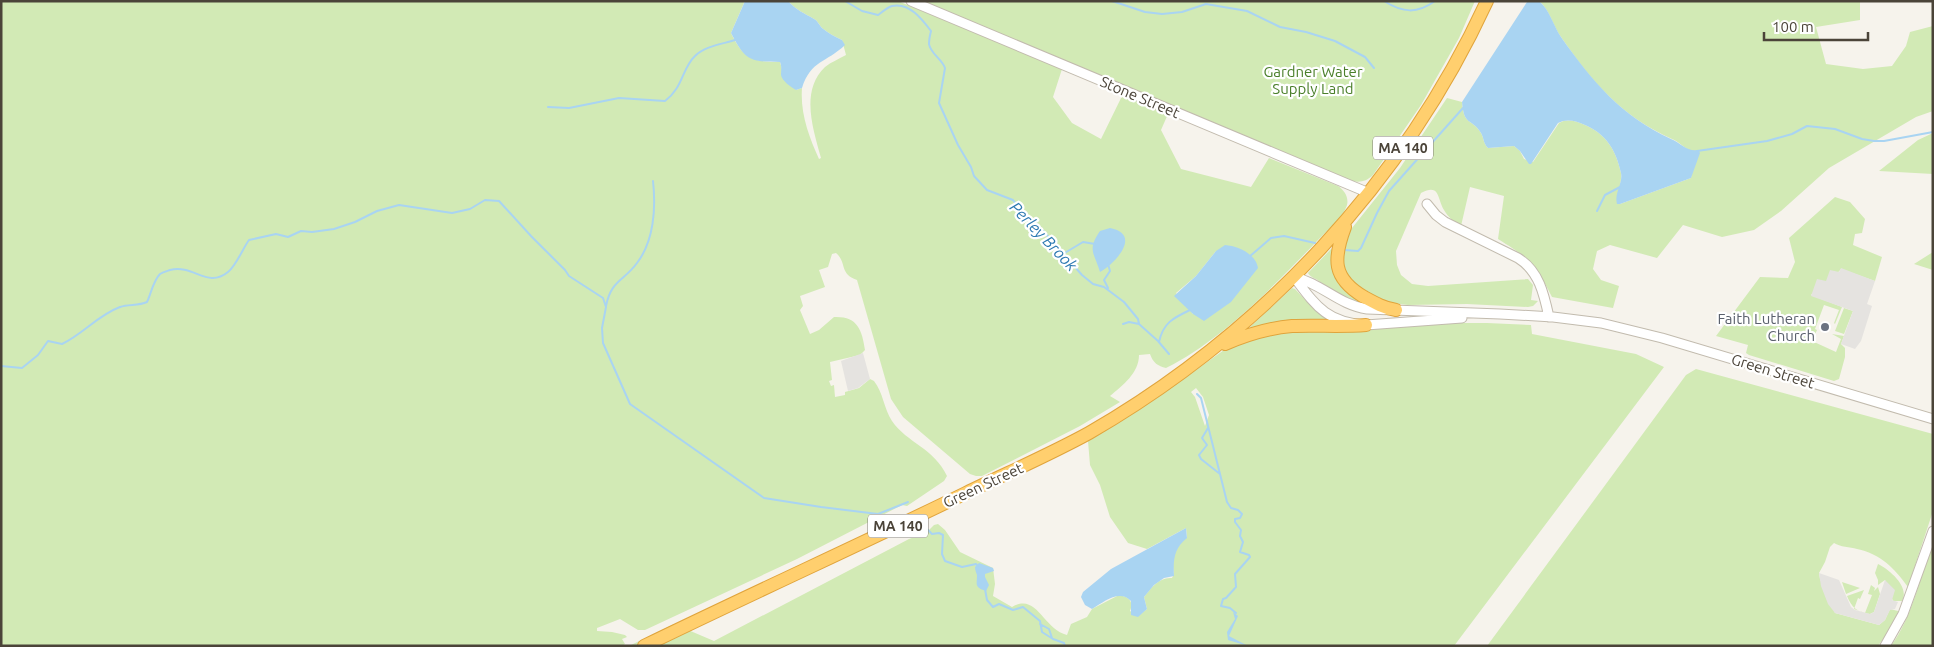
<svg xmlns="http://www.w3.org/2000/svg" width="1934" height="647" viewBox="0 0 1934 647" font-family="Ubuntu,sans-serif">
<rect width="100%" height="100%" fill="#f6f3ec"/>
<path fill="#d2eab5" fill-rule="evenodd" d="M1 1H743L744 3 731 33C743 58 752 62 780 62L782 69 796 90 802 88C800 113 809 137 819 159L821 158C813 129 800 91 825 67 831 62 839 59 846 55L842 40C835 37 828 33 822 28 819 25 818 21 814 19 804 13 796 10 788 1H898L1062 69 1053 97 1072 123 1101 139 1123 94 1168 114 1161 130 1181 169 1251 187 1269 158 1338 186C1344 190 1349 197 1347 205 1344 216 1326 232 1318 240 1275 285 1222 340 1166 368 1158 366 1153 363 1150 354L1139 355C1139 373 1123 385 1110 396L1120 402 1080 426 982 476H976L970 474 903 417 891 399 857 280C839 274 847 262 836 253L832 254 828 267 819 270 825 287 800 296 803 306 800 310 810 334 819 330 834 317C857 316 862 329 865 350L860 355 830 362 832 380 829 381 831 386 834 385 835 397 845 395V392L859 388 870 379 874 381C883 392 884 409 892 421 907 443 934 448 947 476L944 481 907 506 902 505 797 559 645 630H638L620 619 597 628V631L612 632 625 635 627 637 622 639 625 644 622 646H1ZM1216 251 1193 314 1176 293 1196 276Z
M917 1H1475L1459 38 1421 105 1373 175C1360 188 1347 179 1332 173Z
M1539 1H1860V20L1816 27 1826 64 1863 69 1892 66 1906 46 1910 32 1933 26V111L1916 117 1829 168 1781 211 1754 230 1722 237 1683 225 1657 258 1610 245 1597 251 1593 269 1601 280 1619 286 1613 308 1552 297C1535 263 1530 259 1498 239L1504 196 1470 187 1461 226C1454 222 1448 217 1444 210 1437 198 1440 183 1421 193L1396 251 1397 265 1401 275 1412 284 1428 286 1528 279 1533 285 1531 300 1538 301 1533 306 1528 307 1467 304 1408 305 1385 302 1372 297 1351 280 1344 270 1341 246 1344 238 1400 168 1447 98 1462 102C1464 127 1471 117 1481 133 1484 138 1483 143 1488 148L1514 146 1520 151 1524 159 1533 162 1559 123C1567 118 1576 121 1585 125 1606 134 1616 150 1621 173 1622 180 1618 194 1618 204H1620L1691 178 1695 151C1687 152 1680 142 1672 139 1621 116 1592 82 1561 37 1553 26 1550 10 1539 1Z
M1933 133V174L1879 171 1918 140Z
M1835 197 1850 202 1865 219 1862 233 1855 234 1853 245 1882 257 1875 281 1841 269C1837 275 1817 289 1811 295L1842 307 1835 324 1834 323 1839 310 1824 305 1815 329 1817 330 1812 341 1836 352 1841 339 1832 334 1844 336 1841 344 1845 348V357L1839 379 1834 381 1749 355 1746 353 1748 345 1716 336 1760 277 1788 278 1795 262 1789 238Z
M1331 249 1334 250 1333 257 1368 304 1363 306C1345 298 1336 293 1320 282 1316 278 1311 278 1308 273Z
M1933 252V270L1914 264Z
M1292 288 1295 289 1310 305 1331 320 1251 329 1250 327Z
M1844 308 1853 311 1844 334 1835 331Z
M1445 323H1487L1531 325 1532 334 1636 354 1664 367 1454 646H629L674 624 714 641 909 539 926 533 934 525 938 524 945 530 960 552 993 568 995 584 993 596 1012 607C1037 592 1043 629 1067 635L1071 624 1087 617 1092 609 1119 595C1129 597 1134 601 1130 611L1138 616 1147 609 1144 597C1152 587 1159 577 1172 578 1175 573 1173 572 1173 566 1172 554 1178 545 1187 537L1186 528 1147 549 1128 543 1110 517 1100 485 1090 465 1088 441 1151 402 1224 350 1265 334ZM1196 388 1203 397 1209 415 1205 426 1195 397 1191 392Z
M1696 369 1933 434V511L1908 587C1894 568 1881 554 1857 549 1850 547 1840 547 1834 543L1830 547 1825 562 1819 573 1820 579 1835 613 1879 625 1885 620 1890 609 1898 611C1898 622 1885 637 1878 646H1487L1686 375Z
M1933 544V646H1891C1913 616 1919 578 1933 544Z
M1878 564C1890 570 1910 587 1902 601H1893L1885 580 1878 585V580L1875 573Z
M1842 582 1860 588 1846 594Z
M1871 585 1875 588 1874 591 1878 587 1880 594 1874 612 1870 614C1857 612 1852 608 1847 596L1864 590 1860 599 1858 598 1854 609 1865 613 1872 595 1868 594Z"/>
<path fill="#e5e3e0" d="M1841 268 1875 281 1867 304 1872 306 1861 341 1855 349 1841 344 1853 311 1811 296 1817 279 1826 281 1830 270 1839 272Z
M863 353 870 379 858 388 848 391 841 361Z
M1819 573 1839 580 1851 607 1855 610 1870 614 1874 612 1885 580 1895 590 1892 600 1898 602 1895 609 1890 610 1885 620 1879 625 1835 613 1828 604 1821 586Z"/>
<path fill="#a9d4f2" d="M745 1H788C796 10 804 13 814 19 818 21 819 25 822 28 828 33 835 37 842 40L845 45C826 63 811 60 802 88L796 90C791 87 782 81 781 75 781 70 782 67 780 62 749 62 745 60 731 33Z
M1539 1C1550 10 1553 25 1561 37 1592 81 1621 116 1671 139 1681 143 1687 152 1698 150L1700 153 1691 178 1620 204H1617C1614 193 1623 184 1621 173 1616 150 1606 134 1585 125 1576 121 1567 118 1558 123L1531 164H1529L1520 151 1514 146 1488 148C1483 143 1484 138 1481 133 1471 117 1464 127 1462 102L1527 2Z
M1110 228C1142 234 1116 263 1100 272 1094 252 1087 250 1100 231Z
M1225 245C1238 246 1256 254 1258 268L1231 302 1204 321 1193 314 1174 296 1196 276 1216 251Z
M1186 528 1187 538C1174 548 1173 560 1174 576L1164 578 1154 585 1144 597 1147 609 1138 617 1131 615V601C1119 589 1104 602 1092 609L1085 605 1081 597 1083 592 1111 569Z
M979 563 993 568 994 571 985 574V577L989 585 986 591C974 587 977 585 977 575 976 572 975 570 975 567Z
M1233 612 1238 616 1229 636 1248 646 1228 640 1227 632 1235 619Z"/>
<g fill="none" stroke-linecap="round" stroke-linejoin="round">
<path stroke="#a9d4f2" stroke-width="2" d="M845 1 862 11 878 15C882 12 888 7 892 6 909 2 922 19 931 31 930 35 929 40 929 44 930 53 942 59 945 68L939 103 958 145 971 167 974 176 987 190 1013 200 1020 209 1037 224 1082 275 1093 284 1104 287 1124 302 1138 319 1139 324 1158 341 1169 354
M1112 1 1145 12 1162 14 1182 12 1206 4 1247 11 1280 27 1306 32 1335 41 1365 57 1374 68
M1384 1C1403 13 1417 14 1435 1
M548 107 569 108 619 98 665 101C683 88 682 68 695 56 705 46 723 44 735 40
M1697 151 1767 141 1792 134 1807 126 1835 129 1862 139 1874 141H1884L1933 132
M1597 211 1605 195 1620 187
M1344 250 1358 251 1361 248 1377 213 1389 191 1463 108
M1063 254 1083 242 1095 244
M1249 257 1271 238 1284 236 1315 243
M1108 288 1104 280 1110 271 1108 264
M606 306C611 280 624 281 637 263 654 241 656 208 653 181
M1123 324 1129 322 1139 324
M1159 342C1163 323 1173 318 1190 310
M1 366 22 368 38 355 48 341 62 344C83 334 98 315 120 307 129 304 138 306 147 302 151 294 153 281 160 274 163 272 167 271 170 270 194 264 207 289 228 272 236 266 243 248 249 240L276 234 288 237 301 231 312 232 334 229 355 222 377 211 399 205 452 213 470 209 485 200 499 201 531 236 565 270 569 276 603 298 606 307 602 328 603 343 630 404 764 498 821 507 878 514 908 502
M1197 394 1201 398 1227 502 1231 508 1238 510 1242 514 1240 518 1235 519V522L1241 530 1240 536 1243 542 1240 552 1249 555 1250 557 1235 574 1236 587 1226 598 1223 599 1221 606 1230 608 1236 613
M1208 428 1202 438 1207 445 1199 455 1201 459 1220 474
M926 528 932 534 939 533 943 535 942 554 945 561 962 567 976 564 978 566
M985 589 987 600 993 607 999 604 1013 610 1023 607 1040 621 1042 632 1053 639 1064 643 1065 646
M1040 624 1049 629 1052 638"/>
<defs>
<path id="minor" d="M911 1 1369 193
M1427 204 1436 215 1445 222 1518 258C1539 271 1544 294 1549 317
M1294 277C1321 283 1339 305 1367 309L1500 314 1553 317 1601 323 1662 338 1933 419
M1294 277C1316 306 1327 323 1366 325L1462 318
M1885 646 1903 614 1933 531"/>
<path id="highway" d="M1345 227C1333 259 1332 278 1364 297 1375 303 1384 308 1396 310
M1225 344C1246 335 1269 328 1292 326 1317 325 1341 327 1366 325
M644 646C751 594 859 545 966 493 1007 473 1049 455 1089 433 1262 333 1403 183 1487 1"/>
</defs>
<use href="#minor" stroke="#c2bbae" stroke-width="11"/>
<use href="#highway" stroke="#e0a43c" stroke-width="14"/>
<use href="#minor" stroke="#fff" stroke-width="9"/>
<use href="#highway" stroke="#ffcf6e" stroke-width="12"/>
</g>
<circle fill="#6b7280" stroke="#fff" stroke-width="2" cx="1825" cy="327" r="5"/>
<g text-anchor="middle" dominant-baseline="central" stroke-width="4.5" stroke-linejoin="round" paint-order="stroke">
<g fill="#fff" stroke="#817c74" stroke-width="1">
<rect x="1373" y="136.5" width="60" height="23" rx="4"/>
<rect x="868" y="514.5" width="60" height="23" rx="4"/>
</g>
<g font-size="14" font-weight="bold" fill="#4b4439">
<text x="1403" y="148">MA 140</text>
<text x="898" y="526">MA 140</text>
</g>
<g font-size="15" fill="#4a7f2a" stroke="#fff">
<text x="1313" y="71">Gardner Water<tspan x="1313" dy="17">Supply Land</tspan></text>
</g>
<g font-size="15" fill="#4b4439" stroke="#fff">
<text transform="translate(1140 97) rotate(23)">Stone Street</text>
<text transform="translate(1773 371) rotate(17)">Green Street</text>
<text transform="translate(983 485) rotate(-25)">Green Street</text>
</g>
<g font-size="15" fill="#5b616d" stroke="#fff" text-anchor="end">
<text x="1815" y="318">Faith Lutheran<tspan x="1815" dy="17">Church</tspan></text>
</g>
<g font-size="16" font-style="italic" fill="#2e7ab2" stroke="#fff">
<text transform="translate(1044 236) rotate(46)">Perley Brook</text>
</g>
</g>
<rect width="1934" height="647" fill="none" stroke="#4b4439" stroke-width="5"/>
<path d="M1764 32v8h104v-8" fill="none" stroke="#4b4439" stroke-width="2.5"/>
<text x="1772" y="32" font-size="15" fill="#4b4439" stroke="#ffffff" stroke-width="4" paint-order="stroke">100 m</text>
</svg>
